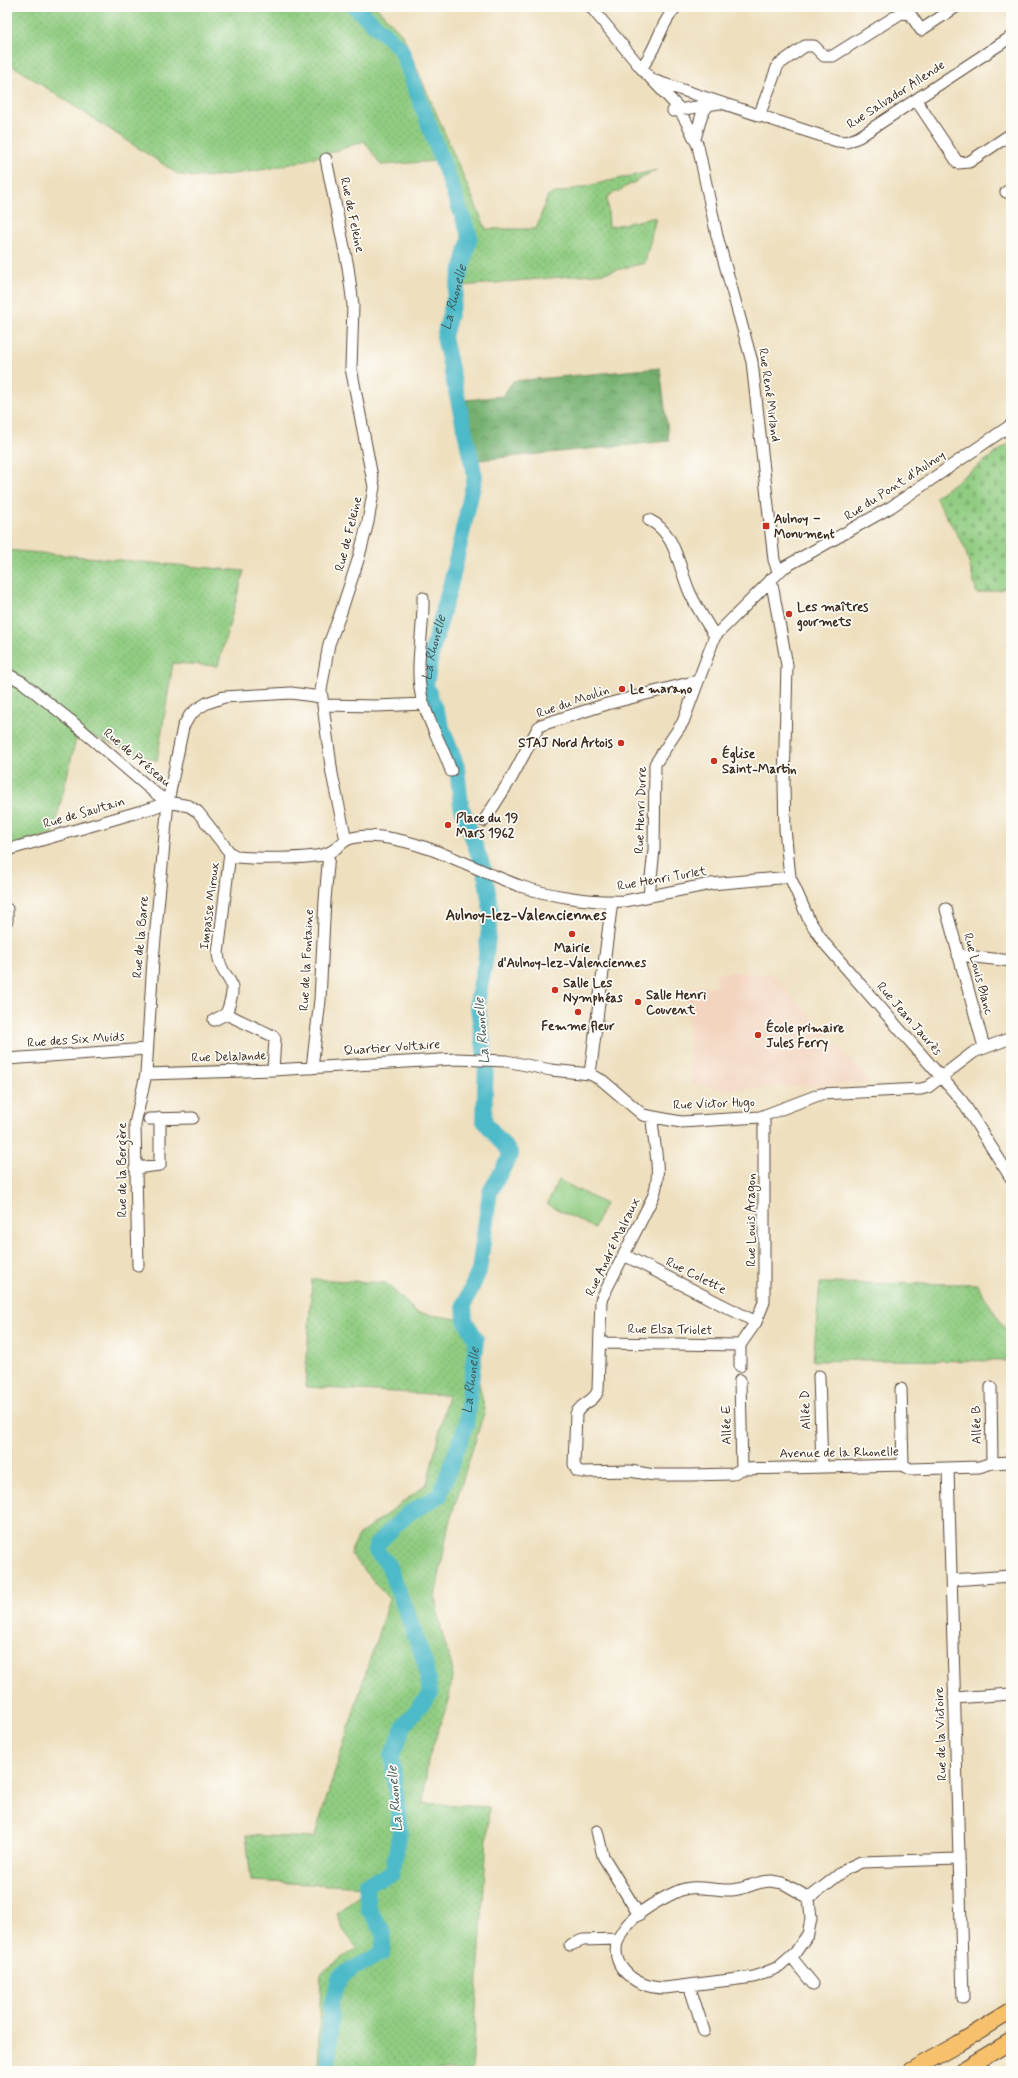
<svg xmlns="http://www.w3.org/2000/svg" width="1018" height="2078" viewBox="0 0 1018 2078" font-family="Mynerve,sans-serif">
<defs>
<pattern id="grass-dots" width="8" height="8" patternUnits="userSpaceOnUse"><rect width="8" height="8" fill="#90cc81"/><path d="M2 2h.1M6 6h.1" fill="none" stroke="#7daf6f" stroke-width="1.8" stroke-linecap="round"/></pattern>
<pattern id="forest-crowns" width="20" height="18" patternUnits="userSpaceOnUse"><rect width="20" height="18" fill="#74b06f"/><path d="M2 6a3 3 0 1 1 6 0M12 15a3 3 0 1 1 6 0" fill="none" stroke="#608f5b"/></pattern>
<pattern id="cemetery-stones" width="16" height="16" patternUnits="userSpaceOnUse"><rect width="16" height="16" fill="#90cc81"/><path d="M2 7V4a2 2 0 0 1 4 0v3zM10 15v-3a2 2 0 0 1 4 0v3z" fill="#7daf6f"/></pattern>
</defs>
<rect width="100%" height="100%" fill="#fdfcf7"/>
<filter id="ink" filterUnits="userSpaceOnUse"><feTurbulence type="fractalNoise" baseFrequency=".025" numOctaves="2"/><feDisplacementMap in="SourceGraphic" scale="8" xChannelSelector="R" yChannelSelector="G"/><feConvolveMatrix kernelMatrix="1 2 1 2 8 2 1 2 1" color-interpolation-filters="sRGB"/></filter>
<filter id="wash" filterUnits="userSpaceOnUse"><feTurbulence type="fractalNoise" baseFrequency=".012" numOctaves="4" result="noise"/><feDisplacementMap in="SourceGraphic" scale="16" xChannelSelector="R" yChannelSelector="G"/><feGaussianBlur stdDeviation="0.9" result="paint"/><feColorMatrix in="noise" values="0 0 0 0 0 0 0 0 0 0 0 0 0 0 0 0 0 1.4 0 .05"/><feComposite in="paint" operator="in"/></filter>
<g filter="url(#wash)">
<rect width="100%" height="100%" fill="#eedfbe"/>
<path fill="#f3d4bf" d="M735 972 773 975 871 1083 722 1090 691 1084 686 987 717 986 715 973Z"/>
<path fill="url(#grass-dots)" stroke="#667b50" d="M7 7H376L402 34 486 229H536L548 195 657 170 607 197 609 227 656 217 645 263 604 273 452 287 463 233 438 161 381 165 364 141C321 157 279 169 233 174 213 176 198 179 178 174L7 62Z
M7 550 244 571 218 666 173 663 157 761 78 731 53 834 7 846Z
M312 1279 386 1283 417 1313 465 1320 485 1410 449 1523 435 1598 443 1637 453 1670 449 1699 428 1760 423 1803 489 1807 472 2071H318L321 1973 357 1948 343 1930 337 1913 368 1887 251 1881 246 1835 314 1838 389 1599 350 1553 359 1535 427 1484 448 1395 305 1387Z
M820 1283 977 1284 1011 1339V1361L866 1360 813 1361Z"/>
<path fill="url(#forest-crowns)" stroke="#586d46" d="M660 368 669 441 478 460 466 400 503 396 513 381Z"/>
<path fill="url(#cemetery-stones)" stroke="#667b50" d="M1011 442V587L977 594 965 548 935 497Z"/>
<path fill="#90cc81" stroke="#667b50" d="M559 1180 605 1204 594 1228 547 1204Z"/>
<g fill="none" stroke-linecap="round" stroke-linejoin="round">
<path stroke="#4ebac9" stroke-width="16" id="s1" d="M331 2071 328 2066 331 2006 340 1976 382 1953 384 1932 368 1909 366 1883 392 1874 400 1832 392 1755 405 1724 430 1694 425 1663 404 1605 395 1585 388 1564 376 1551V1545L406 1515 440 1495 466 1425 476 1339 465 1320 464 1305 479 1271 490 1192 511 1154 484 1121 486 1061 477 1002 485 963 491 912 485 873 461 806 457 767 426 685 432 651 450 587 475 477 444 337 470 237 401 49 355 7"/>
</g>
</g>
<g filter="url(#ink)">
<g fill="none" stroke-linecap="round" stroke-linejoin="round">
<defs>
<path id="minor" d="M591 7 641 68 677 106 687 123 698 146 717 236 752 362 774 560 778 571
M641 68C657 50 659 25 676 7
M655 81 837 141 847 142 859 137 1011 37
M916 100 958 163 969 162 1011 134
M673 111 719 103
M759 116 778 65 805 46H814L824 56H833L901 13 910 14 921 30 956 7
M695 139 702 114 709 104
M326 159 348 267 353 305 351 368 374 487 368 522 358 560 340 615 329 644 321 690 332 774 346 840
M1006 192 1011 189
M649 520C676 532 679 569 690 593 697 608 706 622 715 636
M771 579 787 665 784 785 785 829 790 877 809 920 825 944 962 1101 1011 1178
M423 598C424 630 415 663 421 694 426 719 443 746 451 771
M7 674 22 682 70 720 155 793 168 802 189 806 198 812 230 853 238 857C255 859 309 859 325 854 334 852 338 846 345 841 354 835 370 836 381 837 431 843 473 869 520 886 549 896 594 903 625 901L711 884 790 877
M323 705 377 706 424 704
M484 821 512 777 538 728 541 725 607 704 697 681
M7 850 152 808 168 802
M230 853 218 954C222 985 242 973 226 1014L273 1036 275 1039 273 1070
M649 896 654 850 655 764 683 722 715 636 783 568 891 507 1011 425
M7 909V921
M946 909 984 1047
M958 955 1011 961
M214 1020 226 1014
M7 1059 147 1049
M312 1068 320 1000 325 900 329 853
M146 1074 273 1070 456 1059 506 1061 551 1070 590 1074 603 1081 643 1115 681 1122 760 1117 821 1094 921 1089 928 1087 974 1052 1011 1038
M590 1074 612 901
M652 1118C653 1144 663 1172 653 1197L601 1300 598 1390C595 1402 580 1403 576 1414L574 1464 577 1471 582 1472 630 1471 654 1475H691L732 1474 742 1469 903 1465 910 1469 979 1467 992 1463 1011 1462
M149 1119 193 1118
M135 1168 160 1165V1118
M624 1255 756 1322
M138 1266 135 1124 146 1074 153 960 168 802 183 727 190 715 197 709 207 703 224 697 291 693 321 697
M600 1343 740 1345
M740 1366V1345L756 1322 764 1302V1116
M819 1376 822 1466
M740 1380 742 1469
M991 1387 992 1463
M901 1389 903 1465
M948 1468 963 1998
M951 1580 1011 1576
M954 1698 1011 1694
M597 1831 603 1856 639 1915
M771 1881 783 1883 809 1898 811 1919 808 1934 795 1953 779 1967 754 1977 665 1988C633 1989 601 1960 624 1929 635 1913 659 1900 676 1892 694 1883 713 1891 732 1890 746 1889 757 1881 771 1881Z
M809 1898 846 1869 861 1862 959 1859
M570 1945 583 1940 619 1939
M791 1957 813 1984
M689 1985 704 2031"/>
<path id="highway" d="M910 2071 958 2044 1011 2011
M961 2071 1011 2041"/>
</defs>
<use href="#minor" stroke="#564536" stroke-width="13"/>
<use href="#highway" stroke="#564536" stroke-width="18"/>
<use href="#minor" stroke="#fff" stroke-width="11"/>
<use href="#highway" stroke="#f7c06c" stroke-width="16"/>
</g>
</g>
<g fill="#c8321e" stroke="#fdfcf7" stroke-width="1.5">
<rect x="762" y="522" width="8" height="8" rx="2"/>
<circle cx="789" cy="614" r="4"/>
<circle cx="622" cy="689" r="4"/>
<circle cx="621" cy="743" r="4"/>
<circle cx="714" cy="761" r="4"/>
<circle cx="448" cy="825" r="4"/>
<circle cx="572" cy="934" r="4"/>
<circle cx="555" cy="990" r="4"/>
<circle cx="638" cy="1002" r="4"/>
<circle cx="578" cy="1012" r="4"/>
<circle cx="758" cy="1035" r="4"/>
</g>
<g text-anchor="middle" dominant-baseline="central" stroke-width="3.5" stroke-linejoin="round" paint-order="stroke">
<g font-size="13" fill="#3b2a1e" stroke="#fdfcf7">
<text transform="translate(896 95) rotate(-33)">Rue Salvador Allende</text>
<text transform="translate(352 215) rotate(78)">Rue de Feleine</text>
<text transform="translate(769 395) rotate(82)">Rue René Mirland</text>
<text transform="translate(895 486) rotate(-33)">Rue du Pont d'Aulnoy</text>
<text transform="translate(349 534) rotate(-76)">Rue de Feleine</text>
<text transform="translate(573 702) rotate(-19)">Rue du Moulin</text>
<text transform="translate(137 758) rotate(40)">Rue de Préseau</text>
<text transform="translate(641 810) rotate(-88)">Rue Henri Durre</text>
<text transform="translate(84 813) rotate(-16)">Rue de Saultain</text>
<text transform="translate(662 879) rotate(-10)">Rue Henri Turlet</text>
<text transform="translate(210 906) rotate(-83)">Impasse Miroux</text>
<text transform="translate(141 937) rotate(-85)">Rue de la Barre</text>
<text transform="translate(307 960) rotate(-87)">Rue de la Fontaine</text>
<text transform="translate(978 974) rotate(75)">Rue Louis Blanc</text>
<text transform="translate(909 1019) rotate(49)">Rue Jean Jaurès</text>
<text transform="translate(76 1040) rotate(-4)">Rue des Six Muids</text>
<text transform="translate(392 1048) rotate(-4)">Quartier Voltaire</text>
<text transform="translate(229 1057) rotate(-2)">Rue Delalande</text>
<text transform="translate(714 1104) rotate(-2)">Rue Victor Hugo</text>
<text transform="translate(122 1170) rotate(-90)">Rue de la Bergère</text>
<text transform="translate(751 1220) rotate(-90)">Rue Louis Aragon</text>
<text transform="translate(613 1247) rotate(-64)">Rue André Malraux</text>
<text transform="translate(696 1276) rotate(27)">Rue Colette</text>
<text transform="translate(670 1330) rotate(1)">Rue Elsa Triolet</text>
<text transform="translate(806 1410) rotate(-92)">Allée D</text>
<text transform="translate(727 1425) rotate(-91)">Allée E</text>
<text transform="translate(977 1425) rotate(-91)">Allée B</text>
<text transform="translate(839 1453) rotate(-1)">Avenue de la Rhonelle</text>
<text transform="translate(941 1734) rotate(-92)">Rue de la Victoire</text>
</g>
<g font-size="13" font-weight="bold" fill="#3b2a1e" stroke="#fdfcf7" text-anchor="start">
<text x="774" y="519">Aulnoy –<tspan x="774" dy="15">Monument</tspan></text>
<text x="797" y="607">Les maîtres<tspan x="797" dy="15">gourmets</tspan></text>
<text x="630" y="689">Le marano</text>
<text x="613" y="743" text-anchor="end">STAJ Nord Artois</text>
<text x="722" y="754">Église<tspan x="722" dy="15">Saint-Martin</tspan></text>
<text x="456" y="818">Place du 19<tspan x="456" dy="15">Mars 1962</tspan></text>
<text x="572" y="948" text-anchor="middle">Mairie<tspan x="572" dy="15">d'Aulnoy-lez-Valenciennes</tspan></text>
<text x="563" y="983">Salle Les<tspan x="563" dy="15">Nymphéas</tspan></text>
<text x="646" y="995">Salle Henri<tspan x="646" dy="15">Couvent</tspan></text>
<text x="578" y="1026" text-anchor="middle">Femme fleur</text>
<text x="766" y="1028">École primaire<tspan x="766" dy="15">Jules Ferry</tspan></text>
</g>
<g font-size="14" font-style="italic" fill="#425c5a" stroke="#fdfcf7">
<text stroke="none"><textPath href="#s1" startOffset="1931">La Rhonelle</textPath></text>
<text stroke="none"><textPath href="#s1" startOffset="1571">La Rhonelle</textPath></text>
<text transform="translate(482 1031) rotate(-95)">La Rhonelle</text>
<text stroke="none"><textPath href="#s1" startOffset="803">La Rhonelle</textPath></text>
<text transform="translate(395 1799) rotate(-95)">La Rhonelle</text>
</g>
<g font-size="15" font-weight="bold" fill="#3b2a1e" stroke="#fdfcf7">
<text x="526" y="916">Aulnoy-lez-Valenciennes</text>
</g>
</g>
<rect width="1018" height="2078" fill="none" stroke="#fdfcf7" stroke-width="24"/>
</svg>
